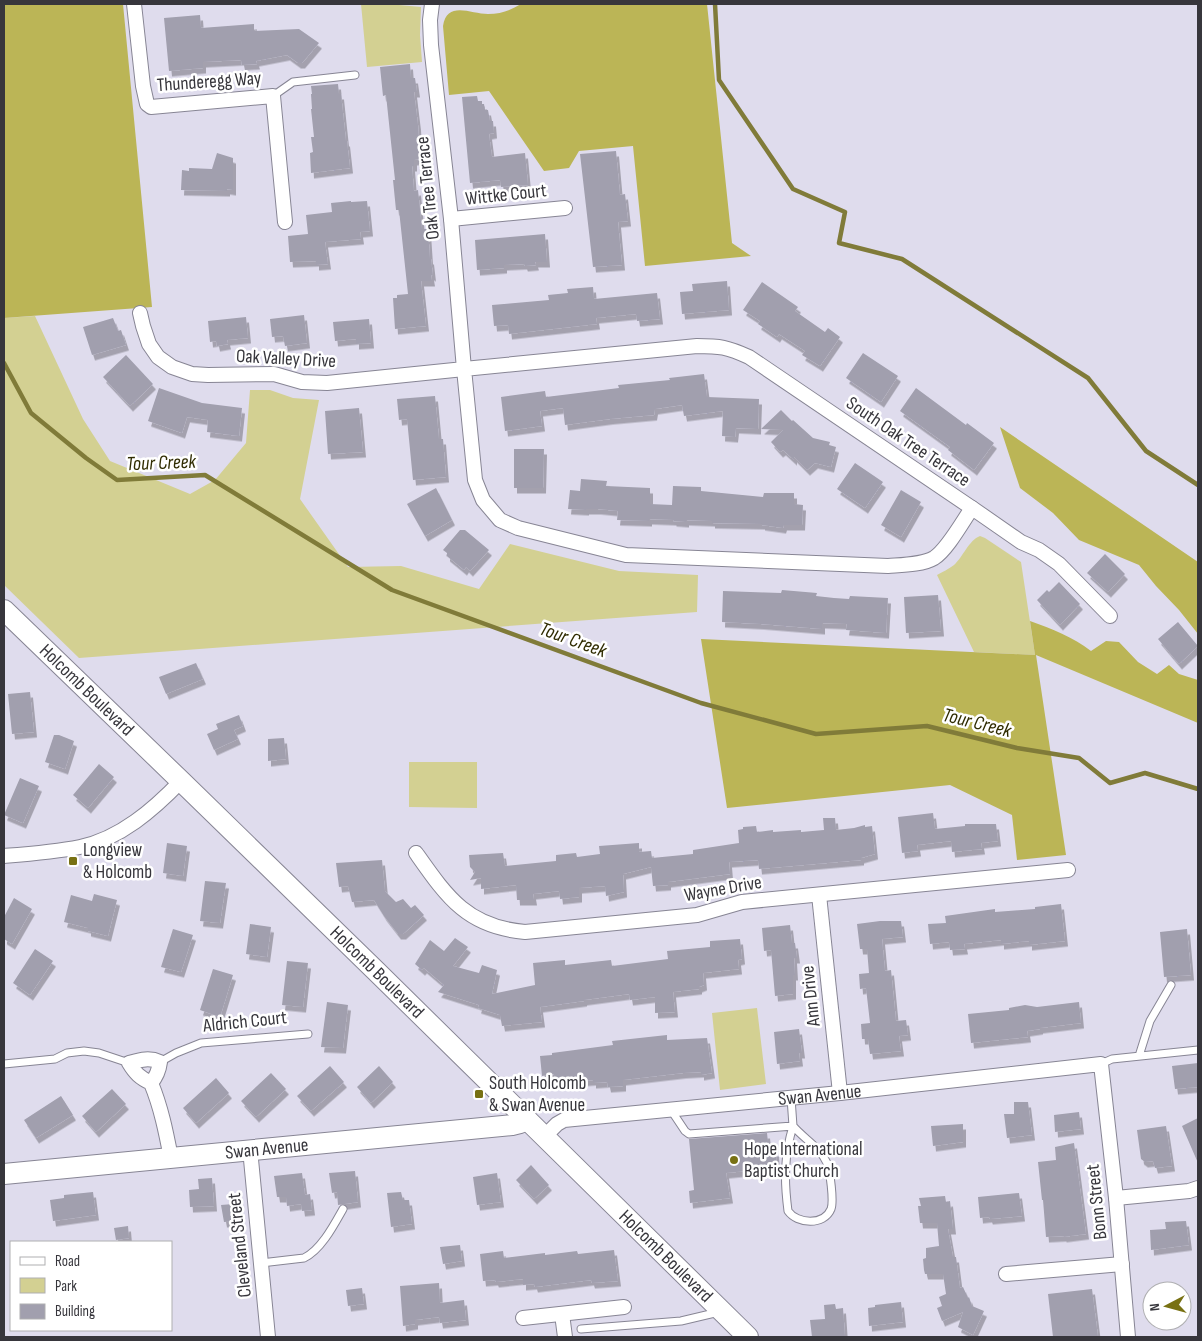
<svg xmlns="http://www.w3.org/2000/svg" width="1202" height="1341" viewBox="0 0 1202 1341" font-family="'Sofia Sans Condensed',sans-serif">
<defs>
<filter id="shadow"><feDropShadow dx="3" dy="5.5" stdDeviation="0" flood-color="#0004"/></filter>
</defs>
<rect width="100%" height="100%" fill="#dfdced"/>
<path fill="#d3d092" d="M361 4H388L421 7 420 35 422 62 367 67Z
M35 316 83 419 110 461 190 494 215 480 246 443 250 390H270L293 398 319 400 300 499 348 567 401 566 479 589 510 544 619 571 698 575 697 612 79 658 4 585V318Z
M980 536 985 538 1021 562 1035 655 974 652 937 575C942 572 949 569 954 565 963 557 969 540 980 536Z
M409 762H477V808L409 807Z
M757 1008 766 1084 720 1090 712 1013Z"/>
<path fill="#bbb556" d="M4 4H123L152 307 4 318Z
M521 4H707L732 243 751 256 645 266 633 146 579 151 569 168 544 171 489 91 449 95 443 26C447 0 471 14 488 14 501 14 511 10 521 4Z
M1000 427 1198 562V634L1179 610 1156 586 1139 565 1079 540 1053 513 1020 488Z
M1030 621C1052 629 1073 637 1091 651L1106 641 1119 642 1138 662 1157 674 1169 665 1179 674 1198 680V723L1036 655 1066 855 1017 860 1012 815 950 785 727 808 701 639 1035 655Z"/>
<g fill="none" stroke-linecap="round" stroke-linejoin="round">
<path stroke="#807b39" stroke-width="4.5" d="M715 4 719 80 793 189 845 212 839 243 902 259 1088 378 1146 451 1198 485
M4 363 31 413 86 458 117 480 205 475 392 590 701 703 816 734 927 726 1017 748 1079 758 1110 783 1145 773 1198 789"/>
</g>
<path fill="#a19fae" filter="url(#shadow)" d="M200 15 201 28 254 24V31L299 29 319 43 302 63H298L287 55 256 61 257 64 242 65 241 60 203 62V68L169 71 164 18Z
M410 64 411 78H415L417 92H414L418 125 420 159 414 160V166H412L414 191 418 190 422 229H428L430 259H431L433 276 431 275 432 281H421L426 326 395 329 393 298H397V295L408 294 399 210H396L393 180H395L386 95 383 96 380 67Z
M338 84 339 94H341L346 141H347L350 168 311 173 310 153 313 152 311 137H314L311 109H312L311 94H312L311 86Z
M477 96 478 101H482V104H484L485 110H488L490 121H493L494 133 489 134 492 157 525 153 528 185 501 187 500 180 470 183 462 97Z
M616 151 620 195 625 194 628 221 618 222 622 265 593 267 580 154Z
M217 153 233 158V190L227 189V191L181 190 182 170 189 171V168L212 169Z
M351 201V202L367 201 370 231 360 232 361 239 325 242 328 264 316 265V261L290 262 288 236 308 234 306 215 332 212 331 203Z
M545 234 547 262H535L536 265 525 266 524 264 504 265V268L477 270 475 240Z
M727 281 729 310 682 314 680 292 693 291 692 284Z
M762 282 798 307 795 311 825 332 828 328 840 337 820 366 802 355 805 351 779 334 777 337 758 324 760 321 743 310Z
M593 287 594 299 657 293 660 319 637 321 636 314 596 318 597 324 509 334 508 325 494 326 492 305 549 300 548 295 568 293 567 289Z
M304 315 307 343 285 346 283 336 272 337 270 319Z
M246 317 248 338 227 340 228 344 217 346 216 341 210 342 208 321Z
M113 318 118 331 121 330 126 345 92 355 83 327Z
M369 319 371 343 356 344V339L335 341 333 322Z
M863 353 898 376 881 402 846 378Z
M126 355 153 384 130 406 103 377Z
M704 374 707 397 759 399 758 429 736 428 735 437 722 436 723 411 684 416 682 405 655 409 654 415 610 419 565 425 563 408 540 411 542 426 505 431 501 397 545 391 546 397 619 388 618 385 670 380 669 378Z
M159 388 202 403 242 408 239 436 207 432 208 420 187 417 182 433 148 421Z
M916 388 966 425 967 423 994 443 974 470 948 450 950 447 900 411Z
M435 396 439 439H443L446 477 413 480 407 419 399 420 397 399Z
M359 408 363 452 328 454 325 411Z
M781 410 792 421 793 420 813 438 830 442 829 445 836 447 831 467 815 463 807 470 794 457V460L783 450 780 452 771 442 783 430 761 429Z
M514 449H544L543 488H514Z
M855 463 883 482 865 508 837 489Z
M581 479 607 481 606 486 650 488V504L672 505 673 486 701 487V491L763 497 764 493H794V504L803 505 802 525H784L783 528 762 525V524L712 523V521L686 520V522L673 521 674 520 649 519V521L617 520 618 511 598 509H586V510L568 509 570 490 580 491Z
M436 488 452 520 425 536 407 504Z
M901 490 921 502 901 537 881 525Z
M460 530H465L489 550 470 571 466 567 464 570 447 556V553L443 550Z
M1105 554 1125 574 1108 592 1087 573Z
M1059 582 1080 604 1060 625 1037 600 1047 590 1049 592Z
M782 590 817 593 816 596 834 598 849 599 850 596 888 598 886 633 846 630 847 624 822 623V629L761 624 722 622 723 591 781 593Z
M938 595 941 631 906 633 904 597Z
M1178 622 1198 646 1179 664 1158 639Z
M196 663 203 679 166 694 159 677Z
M30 692 34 732 12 734 8 694Z
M239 715 243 726 234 730 238 739 214 750 207 734 218 729 216 724Z
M54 735H59L74 741 65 769 45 762Z
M284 738 286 759 268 761V739Z
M99 764 114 777 88 808 73 795Z
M20 778 39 786 23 823 4 815Z
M933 813 935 829 965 826V824H996L998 841 981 843 982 849 952 852 951 841 917 845 918 851 902 853 898 817Z
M823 818H835L836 830 854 828 865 825V827L872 826 875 854 861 858V860L759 869 758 860 729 862 730 874 668 882V885L653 886 651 867 623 874 624 892 606 896 605 886 579 888V897L560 899 559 891 533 894 534 900H517L516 885 481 889V878L470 880 475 872 470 867 469 855 503 853 505 866 556 861V855L576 853 577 857 600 854 599 846 639 843V852L651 851 652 858 693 854V850L739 843 738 830 743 829V827L756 826 757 832 773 830V832L801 830V832L824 830Z
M167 843 187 846 183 876 163 873Z
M382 860 385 891 396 902 403 899 411 908 415 905 424 915 403 934H398L384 916 374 900 352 902 348 886 339 887 336 863Z
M205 881 226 883 220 923 200 921Z
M94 894 117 900 108 936 88 931V928L64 922 71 895 92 901Z
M14 898 32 909 12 944 4 939V917Z
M1061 904 1065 941 1029 945V941L1001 944V940L964 944 965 949 950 950 949 942 930 944 928 924 946 923 945 916 995 909V912L1035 909V907Z
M880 921H901L903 937 882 939 885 971 891 970 896 1021 906 1020 908 1035 899 1036 901 1051 870 1054 868 1039H862L861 1024 870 1023 866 988 860 989 859 974 869 973 867 949H860L857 924Z
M250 924 271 927 267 957 246 954Z
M790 925 792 943H795L797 958H794L795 975H793V994L775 996 771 950 764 951 762 928Z
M173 929 193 935 181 972 161 967Z
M1187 929 1191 975 1164 977 1160 932Z
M455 938 468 947 453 966 479 973 482 965 497 970 492 994 535 985 533 963 565 960V965L611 960 612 966 668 959 667 951 710 947V941L740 939 742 959 738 960 739 969 703 973 704 985 699 987V989L673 992 675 1012 655 1013V997L630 1000 629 994 584 1000V1001L540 1007 542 1022 502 1026 500 1015 478 1008 479 1005 438 992 444 985 424 968 422 970 415 964 430 940 444 951Z
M35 949 53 961 30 995 13 983Z
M287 961 308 963 303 1007 282 1005Z
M213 969 233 975 220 1017 200 1010Z
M327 1002 348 1005 343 1048 321 1047Z
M1079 1002 1081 1023 1040 1028V1029L1027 1031 1028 1037 971 1043 968 1014 1009 1010V1008L1025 1005 1037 1007Z
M799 1029 802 1053H799L800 1061 777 1064 774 1032Z
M667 1035V1040L707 1038 712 1073 701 1075V1072L683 1073 623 1080V1086L608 1087 607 1082 593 1083V1080L555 1083 554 1074 542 1076 540 1056 552 1055V1053L613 1045 612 1041Z
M1198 1063V1087L1175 1089 1172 1066Z
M330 1066 344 1082 311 1111 297 1096Z
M379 1066 393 1082 371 1103 357 1087Z
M271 1073 286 1089 256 1117 241 1101Z
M216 1078 229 1093 196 1123 183 1108Z
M112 1089 126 1104 96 1132 82 1116Z
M61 1096 73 1115 36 1138 24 1120Z
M1014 1102H1028L1032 1135 1007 1138 1004 1114H1014Z
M1079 1112 1081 1129 1055 1132 1054 1115Z
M1198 1118V1163L1182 1126Z
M963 1124V1142L933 1146 931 1126Z
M1166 1126 1172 1166 1155 1168 1153 1161 1145 1162 1141 1159 1137 1130Z
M767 1133 769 1151H776L777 1168 726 1173 730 1198 690 1203 689 1191 694 1190 689 1139Z
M1074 1143 1086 1234 1063 1237 1064 1236 1046 1237 1043 1200H1042L1038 1162 1056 1160 1055 1147Z
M531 1165 549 1185 534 1199 516 1180Z
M355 1171 358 1202 338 1205 337 1192 332 1193 329 1173Z
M302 1173 305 1195 310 1194 312 1210 302 1211 301 1204 287 1206 286 1197H277L274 1176Z
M497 1173 501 1202 477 1205 473 1177Z
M212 1178 214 1206 190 1207 189 1190 199 1189 198 1179Z
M93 1192 96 1215 53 1221 50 1200 64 1198V1195Z
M401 1192 403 1200H409L412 1224 391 1227 387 1193Z
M1019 1193 1022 1216 990 1219 989 1217 980 1218 978 1197Z
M945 1196 946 1202 950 1201 953 1229H948L953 1257H956L960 1288 963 1287 968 1298 969 1297 972 1306 984 1311 973 1335 958 1327 963 1312 942 1321 937 1308 942 1306 939 1297 946 1294 943 1274H925L924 1270 923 1259 926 1258V1248L939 1246 937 1223H920L918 1206H921L919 1198Z
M233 1204 235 1221 224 1222 221 1205Z
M1186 1221 1189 1245 1151 1250 1150 1230 1166 1229 1165 1222Z
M128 1226 129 1238 116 1240 114 1228Z
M460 1245 462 1261 443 1264 440 1247Z
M614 1250 618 1281 592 1283 591 1280 535 1287 534 1284 523 1285V1279L496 1282 495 1280 483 1281 480 1254 503 1251 504 1258 545 1253V1255L577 1251 578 1254Z
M439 1283 440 1303 464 1300 466 1320 440 1323 439 1317 415 1320V1324L403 1326 400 1286Z
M362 1288 364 1304 348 1306 346 1290Z
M1092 1289 1098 1337H1053L1048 1294Z
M901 1302 903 1322 869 1326 868 1308 875 1307V1305Z
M835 1304 836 1309 843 1308 845 1337H812L810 1320 825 1319 824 1305Z"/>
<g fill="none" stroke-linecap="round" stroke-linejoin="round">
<defs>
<path id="lane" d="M273 96 293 82 355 75
M1139 1056 1150 1021 1171 985
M160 1062 176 1053 201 1043 308 1034
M4 1064 55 1059 67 1053 84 1051 99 1053 129 1063
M1101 1064 1112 1059 1198 1050
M671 1110 685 1131 689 1134 793 1126 791 1098
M793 1126C804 1139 820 1147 827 1163 830 1171 834 1201 831 1209 824 1226 797 1224 788 1211 784 1180 784 1156 793 1126Z
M261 1263 304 1258C321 1250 334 1225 343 1209
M581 1329 681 1321 719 1312"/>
<g id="street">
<path d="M134 4 143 86 147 104 151 107 273 96 285 222"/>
<path d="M451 219 565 208"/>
<path d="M140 313 143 326 149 344 158 357 172 367 192 374 208 375 274 374 302 382 327 383 464 369 451 219 431 45 430 20 432 4"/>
<path d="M697 346C720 346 727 347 749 357L972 508C963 521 947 550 934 558 922 565 901 565 888 566L626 555 518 528 500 520 483 500 475 480 464 369Z"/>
<path d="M972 508 1021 542 1039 550 1059 564 1110 616"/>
<path d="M416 853C447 897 467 927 525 932L697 915 742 902 1068 870"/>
<path d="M4 856C29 854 55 852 80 847 120 839 154 809 181 781"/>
<path d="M819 895 840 1093"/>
<path d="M151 1083C157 1076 159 1070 160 1062 149 1057 140 1060 129 1063 135 1073 140 1078 151 1083 161 1107 166 1132 171 1158"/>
<path id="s1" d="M545 1136 557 1124 564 1120 840 1093 1101 1064 1116 1198 1128 1337"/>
<path d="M250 1149 268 1337"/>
<path d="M1116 1198 1189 1191 1198 1188"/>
<path d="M1006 1274 1122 1264"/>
<path d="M562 1314 565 1337"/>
<path d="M523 1318 624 1307"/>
</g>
<g id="secondary">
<path id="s2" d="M4 610 181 781 376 971 748 1337"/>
<path id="s3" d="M4 1174 512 1125 520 1123 526 1118"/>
</g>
</defs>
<use href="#lane" stroke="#878594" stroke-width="9"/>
<use href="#street" stroke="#878594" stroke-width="16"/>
<use href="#secondary" stroke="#878594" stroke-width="22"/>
<use href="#lane" stroke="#fff" stroke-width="7"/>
<use href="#street" stroke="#fff" stroke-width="14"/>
<use href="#secondary" stroke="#fff" stroke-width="20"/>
</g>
<g fill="#787113" stroke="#fff" stroke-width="2">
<rect x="68" y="856" width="10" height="10" rx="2.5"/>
<rect x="474" y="1089" width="10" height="10" rx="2.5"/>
<circle cx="734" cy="1160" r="5"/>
</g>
<g text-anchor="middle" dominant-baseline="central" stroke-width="5" stroke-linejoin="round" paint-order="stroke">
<g font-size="19" fill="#37363c" stroke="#fff">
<text transform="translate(209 82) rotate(-4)">Thunderegg Way</text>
<text transform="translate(428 188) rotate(-96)">Oak Tree Terrace</text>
<text transform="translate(506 195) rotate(-6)">Wittke Court</text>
<text transform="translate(286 359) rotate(3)">Oak Valley Drive</text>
<text transform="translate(908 442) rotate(34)">South Oak Tree Terrace</text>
<text stroke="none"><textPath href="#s2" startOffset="115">Holcomb Boulevard</textPath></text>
<text transform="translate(723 889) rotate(-10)">Wayne Drive</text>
<text stroke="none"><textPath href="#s2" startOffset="520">Holcomb Boulevard</textPath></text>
<text transform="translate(811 996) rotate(-96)">Ann Drive</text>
<text transform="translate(245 1022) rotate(-6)">Aldrich Court</text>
<text stroke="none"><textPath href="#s1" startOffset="282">Swan Avenue</textPath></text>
<text stroke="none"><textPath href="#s3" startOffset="264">Swan Avenue</textPath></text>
<text transform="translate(1097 1202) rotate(-96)">Bonn Street</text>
<text transform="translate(240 1245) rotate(-96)">Cleveland Street</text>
<text stroke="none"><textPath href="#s2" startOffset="925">Holcomb Boulevard</textPath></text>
</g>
<g font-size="19" fill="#37363c" stroke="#fff" text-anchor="start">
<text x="83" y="850">Longview<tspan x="83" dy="22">&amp; Holcomb</tspan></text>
<text x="489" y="1083">South Holcomb<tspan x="489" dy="22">&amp; Swan Avenue</tspan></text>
<text x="744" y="1149">Hope International<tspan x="744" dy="22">Baptist Church</tspan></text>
</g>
<g font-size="20" font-style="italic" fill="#302c02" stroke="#fff">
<text transform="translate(161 463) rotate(-2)">Tour Creek</text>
<text transform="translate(573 640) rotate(20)">Tour Creek</text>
<text transform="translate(977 723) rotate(14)">Tour Creek</text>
</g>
</g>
<rect width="1202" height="1341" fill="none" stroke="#37363c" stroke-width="10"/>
<rect x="10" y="1241" width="162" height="90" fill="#ffffff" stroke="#afafb1"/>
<rect x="20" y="1257" width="25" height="8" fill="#ffffff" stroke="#afafb1"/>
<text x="55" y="1266" font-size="15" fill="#37363c">Road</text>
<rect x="20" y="1278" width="25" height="15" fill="#d3d092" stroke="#afafb1"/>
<text x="55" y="1291" font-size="15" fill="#37363c">Park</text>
<rect x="20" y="1304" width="25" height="15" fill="#a19fae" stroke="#afafb1"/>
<text x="55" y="1316" font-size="15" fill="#37363c">Building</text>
<g transform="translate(1167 1306) rotate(264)"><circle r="24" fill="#ffffff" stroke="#afafb1"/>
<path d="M0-4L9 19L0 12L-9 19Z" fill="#787113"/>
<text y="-8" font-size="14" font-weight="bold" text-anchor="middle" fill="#37363c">N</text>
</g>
</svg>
